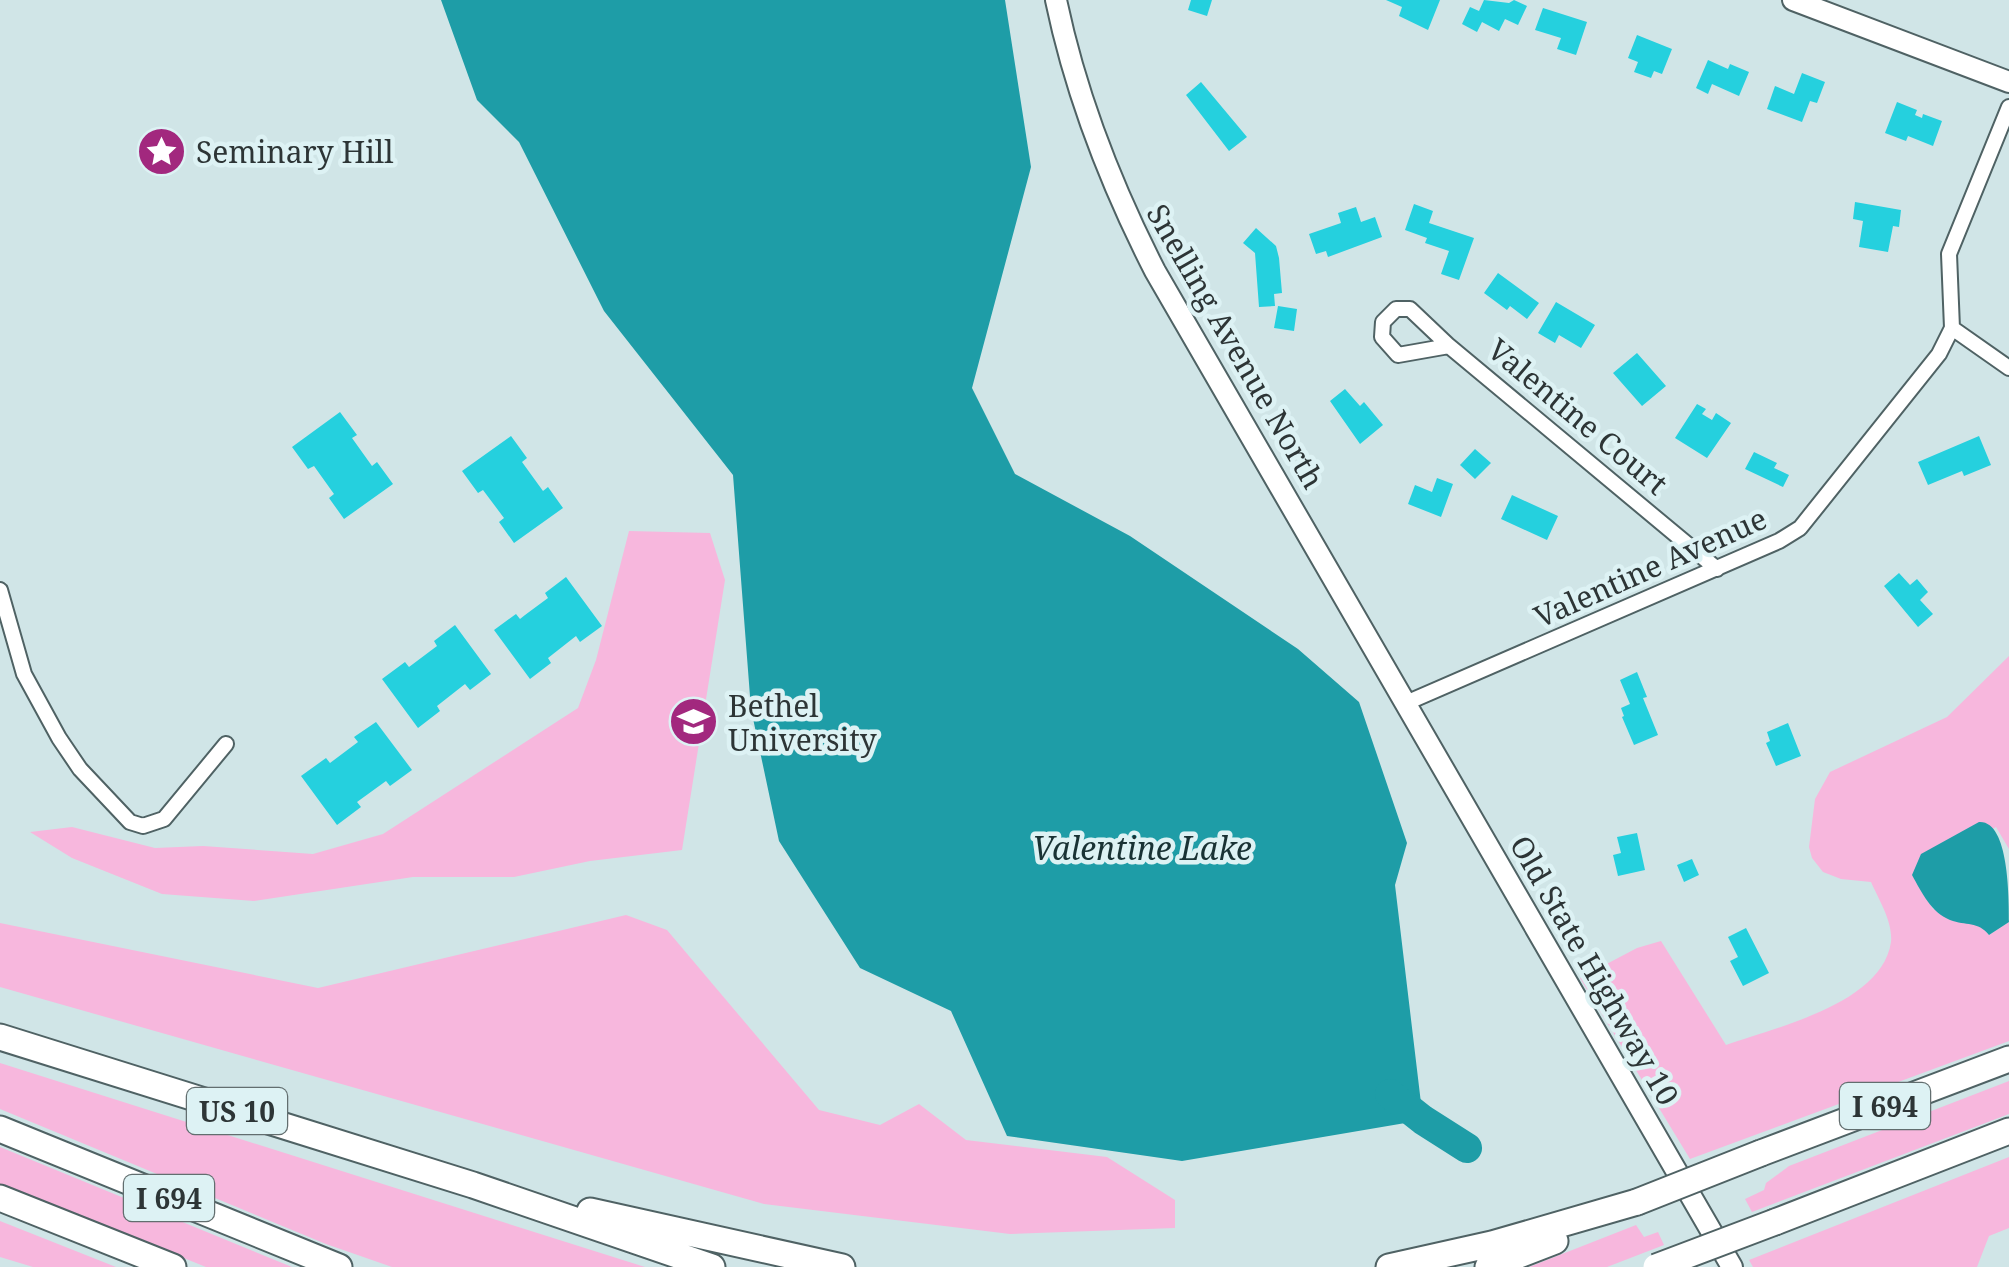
<svg xmlns="http://www.w3.org/2000/svg" width="2009" height="1267" viewBox="0 0 2009 1267" font-family="'Noto Serif',serif">
<rect width="100%" height="100%" fill="#d0e5e7"/>
<path fill="#f7b7dd" d="M629 531 710 533 725 580 682 850 590 861 514 877H413L254 901 162 894 72 858 30 832 72 827 155 848 203 846 313 854 383 834 578 708 596 660Z
M2009 656V849L1996 827 1912 875 1933 909 1981 926 1989 935 2009 922V1041L1690 1159 1580 978 1637 948 1661 941 1726 1045C1776 1027 1882 1004 1891 942 1893 922 1879 900 1871 882L1841 879 1823 872 1812 858 1809 847 1815 799 1830 772 1947 717Z
M626 915 667 930 819 1110 880 1125 919 1104 966 1140 1107 1157 1175 1200V1228L1010 1234 764 1204 0 987V923L318 988Z
M0 1063 645 1267H392L326 1244 0 1109Z
M2009 1081V1114L1752 1212 1745 1199 1764 1190 1766 1183 1789 1166Z
M0 1147 292 1267H206L0 1184Z
M2009 1157V1228L1989 1236 1977 1267H1753L1749 1260Z
M0 1221 116 1267H33L0 1257Z
M1636 1225 1644 1237 1658 1232 1664 1245 1607 1267H1529Z"/>
<path fill="#1e9da7" d="M441 0H1005L1031 167 972 388 1015 474 1130 536 1298 649 1359 702 1407 843 1395 885 1423 1120 1182 1161 1007 1136 951 1011 860 968 779 841 751 709 733 475 604 311 519 142 477 100Z
M1979 822C2009 820 2009 897 2009 922L1989 935C1978 921 1966 926 1950 920 1931 912 1922 893 1912 875L1921 854Z"/>
<g fill="none" stroke-linecap="round" stroke-linejoin="round">
<path stroke="#1e9da7" stroke-width="30" d="M1390 1094 1423 1120 1467 1148"/>
</g>
<path fill="#25d0de" d="M1191 0H1212L1207 16 1188 10Z
M1386 0H1440L1428 30 1399 16 1402 7Z
M1484 0 1509 3 1514 0 1527 6 1518 25 1505 19 1499 31 1482 22 1477 32 1462 24 1470 7 1479 11Z
M1543 8 1587 22 1576 55 1557 49 1561 38 1535 30Z
M1637 35 1672 49 1662 74 1654 71 1651 78 1634 72 1638 62 1628 58Z
M1708 60 1728 69 1730 64 1749 72 1739 96 1712 84 1708 94 1696 88Z
M1802 73 1825 82 1817 103 1810 101 1802 122 1767 109 1775 86 1794 94Z
M1201 82 1247 137 1229 151 1186 95Z
M1897 102 1917 110 1915 115 1922 118 1923 114 1942 121 1933 146 1908 136 1906 141 1885 133Z
M1855 202 1901 210 1899 227 1893 226 1888 252 1859 247 1863 221 1853 219Z
M1414 204 1433 211 1429 223 1474 238 1459 280 1441 274 1449 251 1425 243 1427 238 1405 230Z
M1356 207 1361 222 1375 217 1382 237 1328 257 1326 251 1316 254 1309 234 1341 223 1338 213Z
M1256 228 1276 246 1279 258 1282 293 1274 294 1275 306 1259 307 1255 253 1243 243Z
M1498 273 1539 303 1527 319 1510 306 1507 310 1484 293Z
M1556 302 1595 325 1581 348 1559 335 1555 343 1538 333Z
M1278 306 1297 309 1294 331 1274 328Z
M1637 353 1666 386 1642 406 1613 373Z
M1345 389 1360 406 1364 402 1383 425 1360 444 1330 401Z
M1697 404 1706 409 1702 414 1712 420 1716 413 1731 423 1707 458 1675 438Z
M340 412 357 435 352 438 372 466 377 462 393 484 344 519 329 498 334 494 314 466 308 469 292 447Z
M511 436 527 458 522 462 543 491 548 487 563 508 514 543 499 522 504 518 483 490 478 493 462 471Z
M1979 436 1991 465 1964 476 1962 471 1928 485 1918 462Z
M1475 449 1491 463 1475 479 1460 465Z
M1754 452 1777 463 1774 468 1789 475 1783 487 1745 469Z
M1437 478 1453 484 1441 517 1408 504 1415 485 1432 492Z
M1512 495 1558 516 1547 540 1501 519Z
M1899 573 1910 585 1917 579 1928 592 1920 600 1933 614 1918 627 1884 586Z
M566 577 602 626 580 642 576 636 548 658 551 663 530 679 494 630 516 614 520 619 525 615 548 598 545 593Z
M455 625 491 674 470 690 465 684 437 706 440 711 418 728 382 679 405 662 409 667 437 646 434 641Z
M1637 672 1647 697 1643 698 1658 735 1634 745 1622 717 1624 716 1621 708 1630 704 1620 680Z
M376 722 412 770 390 786 386 781 357 802 361 807 337 825 301 776 326 758 330 763 358 742 354 737Z
M1788 723 1801 756 1776 766 1766 743 1770 741 1767 732Z
M1637 833 1645 870 1618 876 1613 855 1621 853 1617 837Z
M1692 859 1699 875 1684 882 1677 865Z
M1746 928 1769 973 1743 986 1730 961 1738 957 1728 937Z"/>
<g fill="none" stroke-linecap="round" stroke-linejoin="round">
<defs>
<path id="street" d="M1952 328 2009 368
M1449 346 1398 355 1382 337 1383 322 1396 309H1410L1449 346 1717 569
M0 590 24 674 59 738 80 769 130 822 143 826 164 819 226 744
M1406 703 1779 541 1800 528 1939 354 1952 328 1949 254 2009 107"/>
<path id="secondary" d="M1056 0C1076 96 1110 183 1155 271L1732 1267
M1793 0 2009 82"/>
<path id="highway" d="M0 1037 473 1185 712 1267
M0 1129 339 1267
M1761 1153 2009 1059
M0 1198 173 1267
M590 1211 842 1267
M1775 1222 2009 1131
M1389 1267 1492 1244 1637 1202
M1488 1267 1555 1241"/>
</defs>
<use href="#street" stroke="#4f6264" stroke-width="18"/>
<use href="#secondary" stroke="#4f6264" stroke-width="24"/>
<use href="#highway" stroke="#4f6264" stroke-width="29"/>
<use href="#street" stroke="#fff" stroke-width="14"/>
<use href="#secondary" stroke="#fff" stroke-width="20"/>
<use href="#highway" stroke="#fff" stroke-width="25"/>
<defs>
<path id="highway-bridge" d="M1637 1202 1761 1153
M1656 1267 1775 1222"/>
</defs>
<use href="#highway-bridge" stroke="#4f6264" stroke-width="29" stroke-linecap="butt"/>
<use href="#highway-bridge" stroke="#fff" stroke-width="25"/>
</g>
<defs>
<symbol id="sight-disc" viewBox="-11 -11 22 22"><circle r="9.5" fill="#a2287e" stroke="#ddf2f4"/><path d="M0-6L1.8-2.2L6-1.7L2.9 1.2L3.7 5.4L0 3.3L-3.7 5.4L-2.9 1.2L-6-1.7L-1.8-2.2Z" fill="#fff"/></symbol>
<symbol id="university-disc" viewBox="-11 -11 22 22"><circle r="9.5" fill="#a2287e" stroke="#ddf2f4"/><path d="M0-5L7-2L0 1L-7-2ZM-4 1L0 2.5L4 1V4Q0 6-4 4Z" fill="#fff"/></symbol>
</defs>
<g fill-rule="evenodd">
<use href="#sight-disc" x="134" y="124" width="55" height="55"/>
<use href="#university-disc" x="666" y="694" width="55" height="55"/>
</g>
<g text-anchor="middle" dominant-baseline="central" stroke-width="9" stroke-linejoin="round" paint-order="stroke">
<g fill="#ddf2f4" stroke="#626e6f" stroke-width="2.5">
<rect x="1840" y="1083" width="90" height="46" rx="8"/>
<rect x="187" y="1088" width="100" height="46" rx="8"/>
<rect x="124" y="1175" width="90" height="46" rx="8"/>
</g>
<g font-size="28" font-weight="bold" fill="#2d3536">
<text x="1885" y="1106">I 694</text>
<text x="237" y="1111">US 10</text>
<text x="169" y="1198">I 694</text>
</g>
<g font-size="30" fill="#2d3536" stroke="#ddf2f4" text-anchor="start">
<text x="196" y="151">Seminary Hill</text>
<text x="728" y="705">Bethel<tspan x="728" dy="34">University</tspan></text>
</g>
<g font-size="30" fill="#2d3536" stroke="#ddf2f4">
<text transform="translate(1236 346) rotate(60)">Snelling Avenue North</text>
<text transform="translate(1578 416) rotate(40)">Valentine Court</text>
<text transform="translate(1650 567) rotate(-24)">Valentine Avenue</text>
<text transform="translate(1595 970) rotate(60)">Old State Highway 10</text>
</g>
<g font-size="32" font-style="italic" fill="#193234" stroke="#ddf2f4">
<text x="1142" y="847">Valentine Lake</text>
</g>
</g>
</svg>
